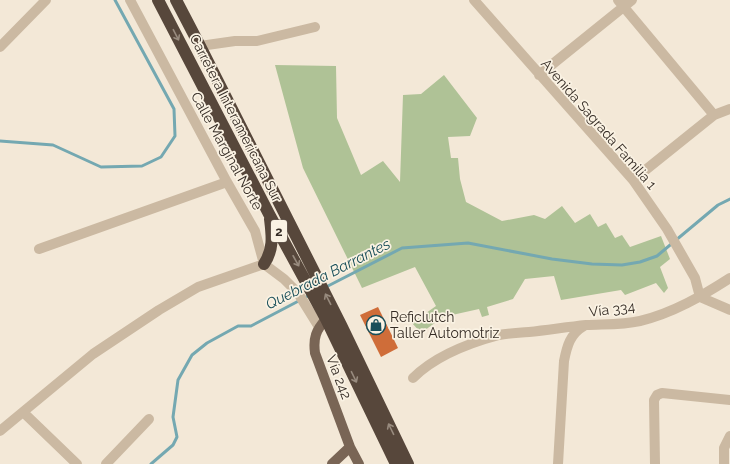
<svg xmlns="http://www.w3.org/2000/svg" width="730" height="464" viewBox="0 0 730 464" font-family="Raleway,sans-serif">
<rect width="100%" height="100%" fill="#f3e8d7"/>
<path fill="#afc296" d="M275 65 336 66 337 118 361 175 383 161 400 182 403 95 421 94 444 75 477 118 470 136 448 137 451 158H458L460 179 466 202 502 221 534 215 545 219 562 206 575 223 590 214 598 227 606 223 615 238 622 235 630 247 661 236 670 259 660 267 668 288 664 293 656 283 625 295 621 290 561 300 554 276 525 279 513 299 487 307 489 315 482 317 479 309 443 317 421 333 412 323 436 306 415 267 362 288 303 168Z"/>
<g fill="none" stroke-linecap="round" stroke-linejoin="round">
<path stroke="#74a8b1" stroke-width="3" d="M0 141 53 145 101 167 142 166 161 157 175 136 174 109 115 0
M326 287 402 248 468 243 552 259 592 264 622 265 640 262 657 256 718 205 730 199
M151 464 173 445 177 437 173 417 178 380 192 355 207 343 238 326H251L310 295"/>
</g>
<path fill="#cf6d39" d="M378 307 398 348 381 357 360 315Z"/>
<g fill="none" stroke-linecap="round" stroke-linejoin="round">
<path stroke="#cbb9a2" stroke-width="10" d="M130 0 227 182 255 231 264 264 284 279 298 293 319 327
M474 0 633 180 667 229 695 278 700 297 730 310
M618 0 714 115
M200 46 235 41H257L315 27
M0 47 46 0
M539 75 632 0
M633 180 714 115 730 109
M39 249 227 182
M413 378C435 356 469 343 499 335 508 333 519 333 529 332 548 330 567 327 586 325 604 324 622 325 640 321 673 313 702 296 730 278
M24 413 77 464
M0 431 93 354 159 310 198 287 264 264
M106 464 149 419
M558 464 564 361C567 346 570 334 584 326
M655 464 654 400 657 395 662 393 730 400
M724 464V448L730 436"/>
<path stroke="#796555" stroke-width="10" d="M331 318 326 319C316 330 313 338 315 353L350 447 359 464
M332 464 350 447"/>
<path stroke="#57473b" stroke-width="12" d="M158 0 269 214 326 319 396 464
M176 0 200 46 341 325 408 464
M264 264C274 249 272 236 270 219"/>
</g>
<defs><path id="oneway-shaft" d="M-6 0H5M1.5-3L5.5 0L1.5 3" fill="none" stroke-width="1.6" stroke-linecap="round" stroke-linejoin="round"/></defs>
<g stroke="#988b7e">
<use href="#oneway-shaft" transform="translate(176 35) rotate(63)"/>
<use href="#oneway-shaft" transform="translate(296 261) rotate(61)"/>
<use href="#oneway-shaft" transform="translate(328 299) rotate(-117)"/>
<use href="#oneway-shaft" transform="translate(354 377) rotate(64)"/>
<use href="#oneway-shaft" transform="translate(391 429) rotate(-116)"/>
</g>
<defs>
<symbol id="shop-ring" viewBox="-11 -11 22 22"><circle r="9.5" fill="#faf2e3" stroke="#184e59" stroke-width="1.5"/><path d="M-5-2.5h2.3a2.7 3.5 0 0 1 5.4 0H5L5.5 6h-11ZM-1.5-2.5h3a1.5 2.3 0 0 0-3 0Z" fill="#184e59"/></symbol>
</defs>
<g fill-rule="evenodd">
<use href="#shop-ring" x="365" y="314" width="22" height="22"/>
</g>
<g text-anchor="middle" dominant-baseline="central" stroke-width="3.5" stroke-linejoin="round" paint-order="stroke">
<rect fill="#faf2e3" stroke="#70675e" stroke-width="1" x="271" y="220" width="16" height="22" rx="3"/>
<g font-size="13" font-weight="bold" fill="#352c25">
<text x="279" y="231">2</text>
</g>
<g font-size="14" fill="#352c25" stroke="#faf2e3">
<text transform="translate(236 118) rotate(63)">Carretera Interamericana Sur</text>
<text transform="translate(599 124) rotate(49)">Avenida Sagrada Familia 1</text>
<text transform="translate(227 151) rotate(61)">Calle Marginal Norte</text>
<text transform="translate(612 309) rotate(-7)">Vía 334</text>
<text transform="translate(339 377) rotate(69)">Vía 242</text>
</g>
<g font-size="14" fill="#352c25" stroke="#faf2e3" text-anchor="start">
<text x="390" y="317">Reficlutch<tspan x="390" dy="16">Taller Automotriz</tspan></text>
</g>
<g font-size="15" font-style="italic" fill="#184e59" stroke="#faf2e3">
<text transform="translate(328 274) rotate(-27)">Quebrada Barrantes</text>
</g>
</g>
</svg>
